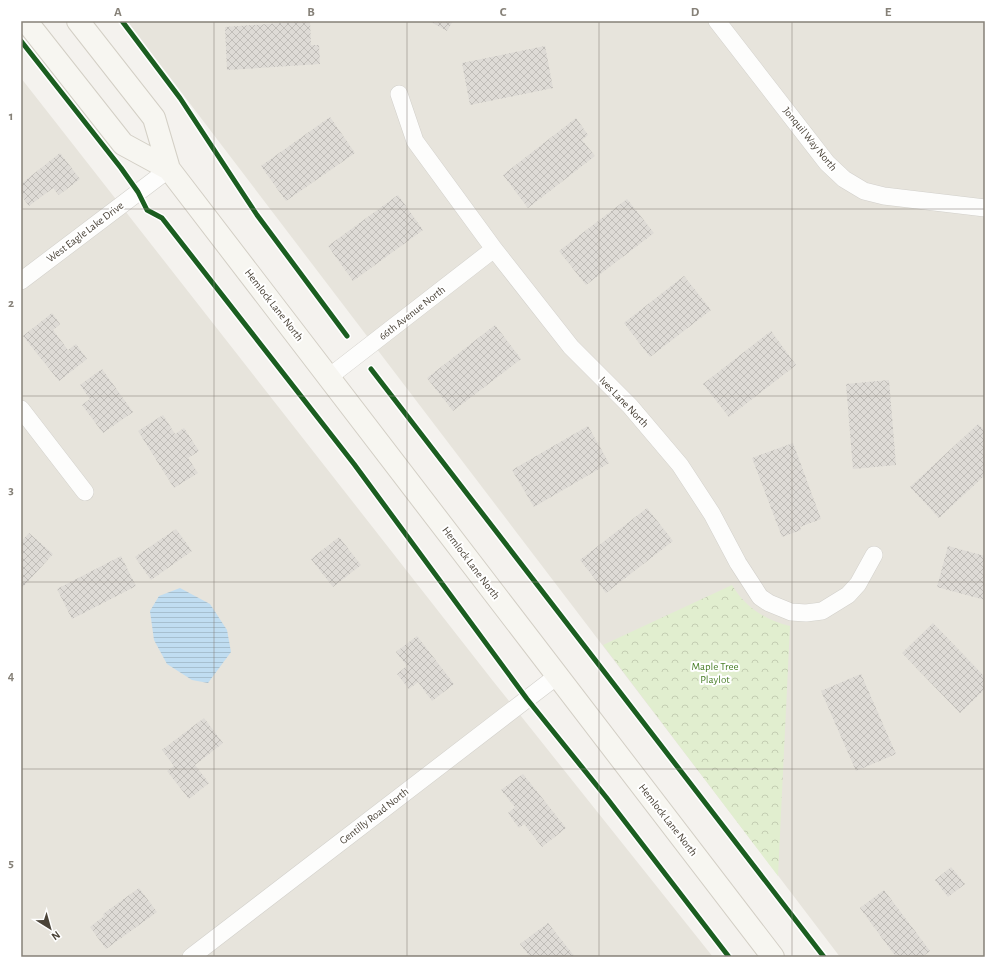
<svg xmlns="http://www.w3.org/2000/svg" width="1006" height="978" viewBox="0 0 1006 978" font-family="'Alegreya Sans',sans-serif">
<defs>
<pattern id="forest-crowns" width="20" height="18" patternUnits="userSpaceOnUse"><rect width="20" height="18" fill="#e1eecf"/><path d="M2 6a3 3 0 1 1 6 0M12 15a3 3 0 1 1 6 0" fill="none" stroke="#c3cdb2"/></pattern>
<pattern id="water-rules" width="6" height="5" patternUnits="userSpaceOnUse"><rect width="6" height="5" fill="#c0ddf1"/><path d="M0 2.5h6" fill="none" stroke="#a6bfcf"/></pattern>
<pattern id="building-cross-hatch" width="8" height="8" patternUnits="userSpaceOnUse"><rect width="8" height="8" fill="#dedbd6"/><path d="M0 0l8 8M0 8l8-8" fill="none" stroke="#c0bdb8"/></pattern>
</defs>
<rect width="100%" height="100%" fill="#f4f2ee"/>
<path fill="#e7e4dc" d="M127 21H985V957H840Z
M21 78 493 681 713 957H21Z"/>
<path fill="url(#forest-crowns)" d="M732 585C745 607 765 620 790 626L778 876 603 645Z"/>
<path fill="url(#water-rules)" d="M180 588 210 604 227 630 231 652 208 683 192 680 167 664 154 640 150 611 159 596Z"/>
<path fill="url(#building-cross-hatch)" d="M310 21 311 45H319L320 64 227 70 225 27Z
M429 21H453L447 31Z
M545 46 553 88 470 105 462 63Z
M330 117 355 153 286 201 261 166Z
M576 118 588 135 582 140 595 156 528 208 503 175Z
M60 153 80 179 59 195 53 188 29 206 21 195V184Z
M398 195 423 230 353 281 328 246Z
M627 199 654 233 586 285 559 251Z
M684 276 711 310 650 357 624 323Z
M52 313 60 324 53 330 68 350 76 344 87 359 59 381 23 336Z
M495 325 521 359 453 411 427 378Z
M771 331 796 365 729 417 703 384Z
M102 369 133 412 103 433 82 405 90 399 80 385Z
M889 380 896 465 853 469 846 384Z
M163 415 175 434 184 428 199 451 188 458 198 473 174 488 138 431Z
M978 424 985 431V475L939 518 910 487Z
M588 426 609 463 534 507 512 470Z
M793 443 821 519 800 527 801 530 782 537 752 458Z
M647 508 673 541 606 593 580 560Z
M176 529 192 551 151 580 135 557Z
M29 533 53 554 21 589V542Z
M339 537 361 565 333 587 311 559Z
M948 546 985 556V600L937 587Z
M121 556 136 586 72 619 57 589Z
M933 623 985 677V689L960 713 902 653Z
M417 636 454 684 432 701 418 682 409 689 397 674 407 666 396 652Z
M861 674 896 754 856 771 821 691Z
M204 718 223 743 195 765 209 783 189 799 167 771 174 766 162 750Z
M523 774 566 828 542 847 524 824 519 828 508 813 515 807 501 790Z
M951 867 965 884 948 897 935 880Z
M139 888 157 912 106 949 90 927 104 916 103 914Z
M884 890 930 951 922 957H896L860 908Z
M548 923 575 957H530L520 944Z"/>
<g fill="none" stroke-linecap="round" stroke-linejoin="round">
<defs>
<path id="street" d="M717 21 827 163 844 179 864 191 884 196 985 208
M399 94 415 141 494 249 571 347 630 406 680 465 712 514 738 563 760 597 769 603 791 612 806 613 822 611 848 595 858 584 874 555
M21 281 169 169
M329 377 494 249
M21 409 85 492
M191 957 557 676"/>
<path id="secondary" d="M26 21 123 144 169 169
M78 21 154 118 169 169 773 957"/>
</defs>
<use href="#street" stroke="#d2d0cb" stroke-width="18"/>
<use href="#secondary" stroke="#d3cfc5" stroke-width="24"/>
<use href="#street" stroke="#fdfdfc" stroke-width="17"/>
<use href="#secondary" stroke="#f7f6f1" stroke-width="22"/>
<defs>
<path id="cycleway" d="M122 21 180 98 257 215 347 336
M21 41 121 168 138 192 147 210 162 218 354 464 527 699 606 797 729 957
M371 369 824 957"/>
</defs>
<use href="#cycleway" stroke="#fff" stroke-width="8"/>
<use href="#cycleway" stroke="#1b5e20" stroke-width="5"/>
</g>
<path fill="none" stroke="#868178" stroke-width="1" stroke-opacity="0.55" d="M214 21V957M407 21V957M599 21V957M792 21V957M21 209H985M21 396H985M21 582H985M21 769H985"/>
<g text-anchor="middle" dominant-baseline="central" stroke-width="4" stroke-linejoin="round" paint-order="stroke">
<g font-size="11" fill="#4b4439" stroke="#fff">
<text transform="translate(810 139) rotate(51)">Jonquil Way North</text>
<text transform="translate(85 232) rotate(-37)">West Eagle Lake Drive</text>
<text transform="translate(274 305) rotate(52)">Hemlock Lane North</text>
<text transform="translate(412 313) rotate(-38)">66th Avenue North</text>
<text transform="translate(624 402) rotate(46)">Ives Lane North</text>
<text transform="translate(471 563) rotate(53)">Hemlock Lane North</text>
<text transform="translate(374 816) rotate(-38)">Gentilly Road North</text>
<text transform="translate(668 820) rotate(52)">Hemlock Lane North</text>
</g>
<g font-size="11" fill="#4a7f2a" stroke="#fff">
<text x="715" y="666">Maple Tree<tspan x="715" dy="13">Playlot</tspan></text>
</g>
</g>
<rect width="1006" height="978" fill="none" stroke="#ffffff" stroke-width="44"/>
<g transform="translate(50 928) rotate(143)" stroke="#ffffff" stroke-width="3" paint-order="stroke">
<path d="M0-3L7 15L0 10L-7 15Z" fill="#4b4439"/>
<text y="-6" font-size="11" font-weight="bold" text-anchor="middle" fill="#4b4439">N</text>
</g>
<rect x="22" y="22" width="962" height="934" fill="none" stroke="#868178" stroke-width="1.5"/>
<g font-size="13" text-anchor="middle" font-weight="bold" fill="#868178">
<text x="118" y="16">A</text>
<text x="311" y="16">B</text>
<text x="503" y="16">C</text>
<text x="695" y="16">D</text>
<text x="888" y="16">E</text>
<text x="11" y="120">1</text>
<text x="11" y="307">2</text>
<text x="11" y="494">3</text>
<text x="11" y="680">4</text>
<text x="11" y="867">5</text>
</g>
</svg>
